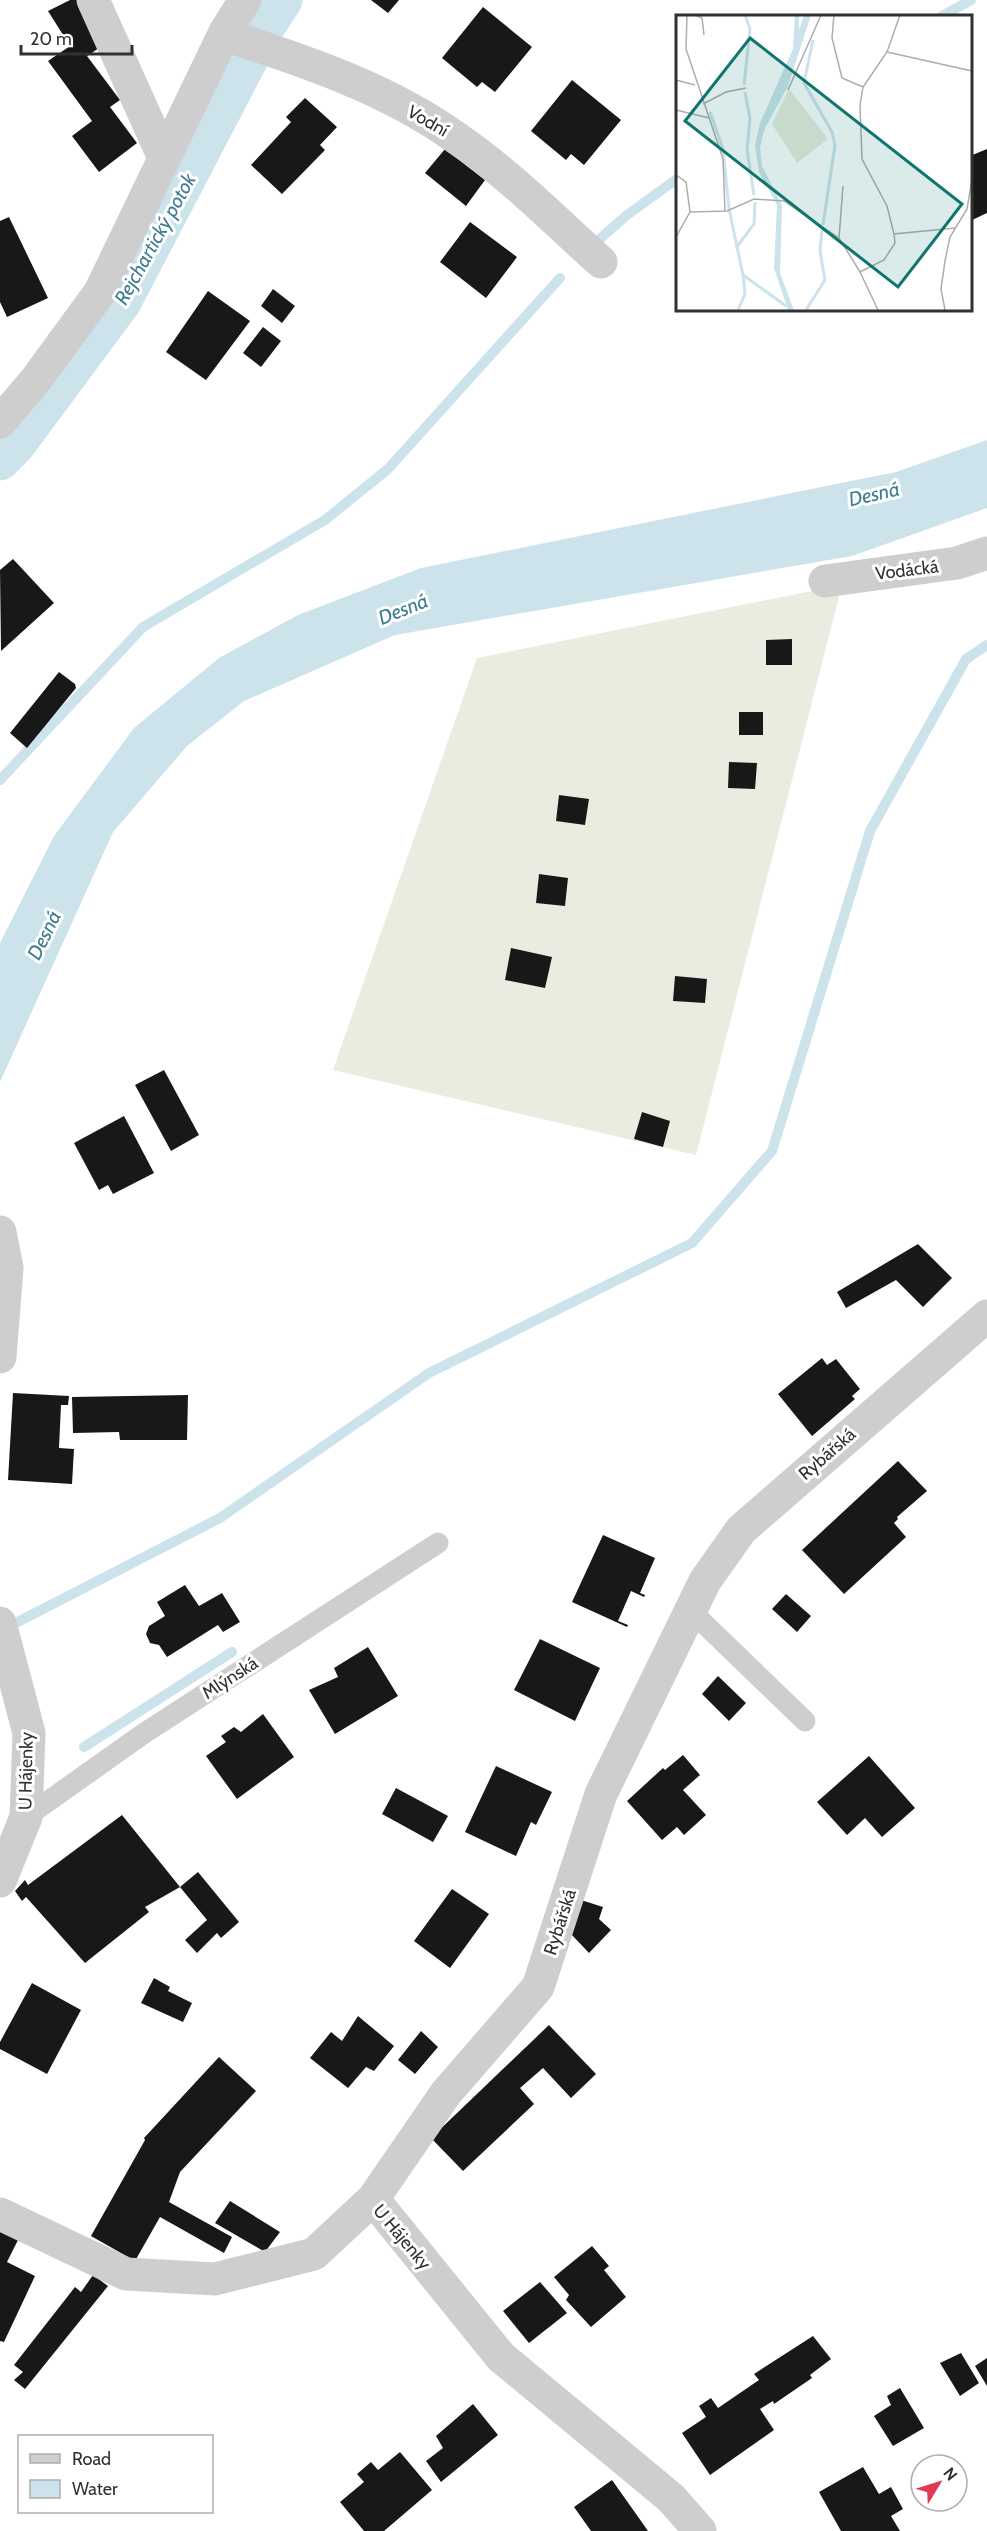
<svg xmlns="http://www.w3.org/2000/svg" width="987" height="2531" viewBox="0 0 987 2531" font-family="Cabin,sans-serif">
<rect width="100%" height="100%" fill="#fff"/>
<path fill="#e8eddf" d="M842 585 696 1155 333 1070 477 658Z"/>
<path fill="#cce3ec" d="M987 440V508L852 556 395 635 244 701 187 746 113 832 0 1082V943L54 836 134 728 219 658 298 615 421 568 896 472Z"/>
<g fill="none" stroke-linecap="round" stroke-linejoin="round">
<path stroke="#cce3ec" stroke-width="10" d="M942 16 971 0
M594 244 627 215 678 178
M0 780 143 627 325 520 388 469 560 278
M6 1628 220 1518 429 1373 692 1243 772 1151 870 831 966 659 987 645
M84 1747 232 1652"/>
<path stroke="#cce3ec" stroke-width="39" d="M0 461 16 445 122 302 265 28 283 0"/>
</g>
<path fill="#181818" d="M70 0H84L105 44 87 56 120 100 110 107 137 143 99 172 72 136 92 121 48 61 70 46 48 11Z
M371 0H399L388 13Z
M483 7 532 47 495 92 482 82 477 87 442 58Z
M572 80 621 120 584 165 571 154 566 160 531 131Z
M305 98 337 127 320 145 325 150 282 194 251 165 291 122 286 117Z
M445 149 485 180 466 206 425 173Z
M987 149V213L970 221V156Z
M9 217 48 298 7 317 0 302V221Z
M470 222 517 257 486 298 440 262Z
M273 289 295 306 282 323 261 306Z
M208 291 250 321 206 380 166 352Z
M263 327 281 341 261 367 243 353Z
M13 559 54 603 1 651 0 570Z
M792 639V665H766V640Z
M59 672 75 684 76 688 27 748 10 733Z
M739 712H763V735H739Z
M729 762 757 763 755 789 728 788Z
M559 795 589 799 585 825 556 821Z
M539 874 568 878 565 906 536 903Z
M511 948 552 957 545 988 505 980Z
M675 976 707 979 705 1003 673 1001Z
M164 1070 199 1135 171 1151 135 1085Z
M642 1112 670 1121 663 1147 634 1139Z
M124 1116 154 1173 113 1194 108 1185 99 1190 74 1143Z
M918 1244 952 1278 923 1307 896 1280 846 1308 837 1292Z
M822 1358 827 1365 836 1359 860 1389 852 1396 855 1399 812 1436 778 1394Z
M13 1393 69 1396 68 1405H61L59 1448 74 1449 72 1484 8 1480Z
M188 1395 187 1440H120L119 1432 73 1433 72 1397Z
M898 1461 927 1491 897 1517 898 1519 894 1523 906 1537 844 1594 802 1550Z
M603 1535 655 1558 640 1593 645 1595 644 1597 631 1591 618 1621 628 1625 627 1627 572 1602Z
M185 1585 199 1606 222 1593 240 1622 223 1632 218 1625 167 1657 159 1645 150 1643 146 1634 149 1626 165 1616 157 1602Z
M786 1594 811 1616 797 1632 772 1609Z
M540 1639 600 1668 575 1721 514 1690Z
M368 1647 398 1696 335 1734 309 1690 338 1677 334 1668Z
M718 1676 746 1703 729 1721 702 1694Z
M263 1714 294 1757 237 1799 206 1756 226 1742 221 1736 234 1727 241 1732Z
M683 1755 700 1775 683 1790 706 1815 684 1835 677 1827 662 1840 627 1801 663 1768 665 1770Z
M869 1756 915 1808 882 1837 865 1818 847 1835 817 1802Z
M496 1766 552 1792 536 1825 531 1822 516 1856 465 1832Z
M396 1788 448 1816 433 1842 382 1814Z
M122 1815 180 1887 145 1907 149 1912 85 1963 26 1897 22 1901 15 1891 25 1880 28 1885Z
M198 1872 239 1922 221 1938 217 1933 197 1953 185 1940 207 1920 180 1887Z
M452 1889 489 1914 450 1968 414 1941Z
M581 1900 603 1907 599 1919 611 1930 589 1953 571 1934Z
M154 1978 170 1987 168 1991 192 2003 183 2022 141 2003Z
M32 1983 81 2010 47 2074 0 2049V2042Z
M358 2016 394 2046 374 2071 366 2067 348 2088 310 2058 331 2032 342 2041Z
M549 2025 596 2074 571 2098 543 2068 520 2088 534 2104 463 2171 431 2138Z
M421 2031 438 2047 415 2074 398 2060Z
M219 2057 256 2091 180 2172 169 2202 232 2237 224 2253 160 2217 135 2261 91 2236 145 2140 144 2138Z
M230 2201 280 2232 265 2252 215 2223Z
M0 2225 21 2234 7 2262 35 2276 4 2342 0 2341Z
M592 2246 609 2266 604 2270 626 2297 591 2327 566 2300 569 2295 554 2277Z
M93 2275 108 2286 25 2389 14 2380 23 2372 14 2365 75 2287 81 2292Z
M540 2282 567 2313 529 2343 503 2311Z
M813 2336 831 2359 810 2375 812 2378 774 2404 773 2401 760 2409 774 2430 710 2475 682 2433 706 2417 699 2406 711 2398 718 2408 759 2380 754 2374Z
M961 2353 979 2383 960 2396 940 2363Z
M987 2358V2386L975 2366Z
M900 2388 924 2428 893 2446 874 2416 891 2405 887 2396Z
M473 2404 498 2435 441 2482 426 2461 443 2448 436 2436Z
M400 2452 432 2490 384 2531H364L340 2502 364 2482 357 2474 371 2462 378 2470Z
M863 2467 879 2494 891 2487 903 2509 891 2516 900 2531H841L819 2492Z
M612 2480 641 2521 648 2531H591L574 2507Z"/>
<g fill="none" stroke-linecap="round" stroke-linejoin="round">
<path stroke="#cecece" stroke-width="21" d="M691 1611 805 1721
M26 1817 143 1734 438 1543"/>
<path stroke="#cecece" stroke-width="33" d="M93 0 164 158
M225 32 234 38C311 63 389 90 455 137 507 172 554 220 601 262
M0 422 35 381 100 292 225 32 245 0
M825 581 957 563 987 553
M0 1232 7 1268 0 1357
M0 1623 29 1733 26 1817 0 1881
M373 2199 446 2093 538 1987 601 1794 705 1581 741 1530 987 1316
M0 2214 126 2274 215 2279 314 2254 373 2199 501 2357 671 2498 700 2531"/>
</g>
<g text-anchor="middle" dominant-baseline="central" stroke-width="6" stroke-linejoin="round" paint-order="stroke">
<g font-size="18" fill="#313131" stroke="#fff">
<text transform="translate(428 121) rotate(30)">Vodní</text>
<text transform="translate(907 570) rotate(-7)">Vodácká</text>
<text transform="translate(827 1454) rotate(-41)">Rybářská</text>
<text transform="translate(230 1678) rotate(-33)">Mlýnská</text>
<text transform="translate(26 1771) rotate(-89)">U Hájenky</text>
<text transform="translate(560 1922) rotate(-72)">Rybářská</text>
<text transform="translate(402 2237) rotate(50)">U Hájenky</text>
</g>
<g font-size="20" font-style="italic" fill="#3f7b93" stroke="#fff">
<text transform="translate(155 239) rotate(-61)">Rejchartický potok</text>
<text transform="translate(874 494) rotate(-13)">Desná</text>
<text transform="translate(403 609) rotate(-22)">Desná</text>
<text transform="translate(44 935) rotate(-64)">Desná</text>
</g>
</g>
<g transform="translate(676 15)">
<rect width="296" height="296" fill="#fff"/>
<path d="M113 74 152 124 121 148 96 109Z" fill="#e8eddf"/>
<path d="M119 0H123V15L128 0H135L112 71 88 115 84 132 86 151 106 190 104 258 118 295H112L98 253 101 190 83 157 79 131 84 108 117 34Z" fill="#cce3ec"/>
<path fill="none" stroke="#cce3ec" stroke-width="3" d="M137 25 128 68 156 117 159 130 147 210M68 70 74 14 69 0M69 77 74 104 71 135 78 180M34 97 47 134 53 194 67 260 69 279 62 295M60 233 78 209 79 187M67 260 110 291M130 295 149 265 144 236 146 215"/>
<path fill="none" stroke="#adadad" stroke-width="1.5" d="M11 0 10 34 47 144 49 197M19 0 26 3 28 20M158 0 156 23 166 63 187 72M211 37 296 56M0 65 19 70M112 75 145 0M27 89 50 77 70 73M0 95 33 103M0 160 10 167 14 197M218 219 211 191 186 144 184 90 187 72 211 37 224 0M0 222 14 197 51 196 78 184 108 186 163 223 184 257 208 245 219 228 218 219 279 213M163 223 167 171M184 257 202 295M269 295 265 274 269 246 274 222 291 194 296 164"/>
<path fill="#0f766e" fill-opacity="0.15" stroke="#0f766e" stroke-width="3" d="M74 23 286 189 222 272 9 106Z"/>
<rect width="296" height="296" fill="none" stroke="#313131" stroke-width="3"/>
</g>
<rect x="18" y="2435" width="195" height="78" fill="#ffffff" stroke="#adadad" stroke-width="1.5"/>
<rect x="30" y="2454" width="30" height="9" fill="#cecece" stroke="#adadad" stroke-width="1.5"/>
<text x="72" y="2465" font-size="18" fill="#313131">Road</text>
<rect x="30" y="2480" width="30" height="18" fill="#cce3ec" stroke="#adadad" stroke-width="1.5"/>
<text x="72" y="2495" font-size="18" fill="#313131">Water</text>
<g transform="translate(939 2483) rotate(52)"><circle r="28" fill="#ffffff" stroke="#adadad" stroke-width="1.5"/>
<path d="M0-4.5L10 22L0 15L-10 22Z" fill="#e33756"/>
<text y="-9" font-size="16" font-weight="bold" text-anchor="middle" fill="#313131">N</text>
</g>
<path d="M21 45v9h111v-9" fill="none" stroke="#313131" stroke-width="3"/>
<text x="30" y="45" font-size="18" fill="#313131" stroke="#ffffff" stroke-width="4.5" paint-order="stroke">20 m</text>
</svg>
